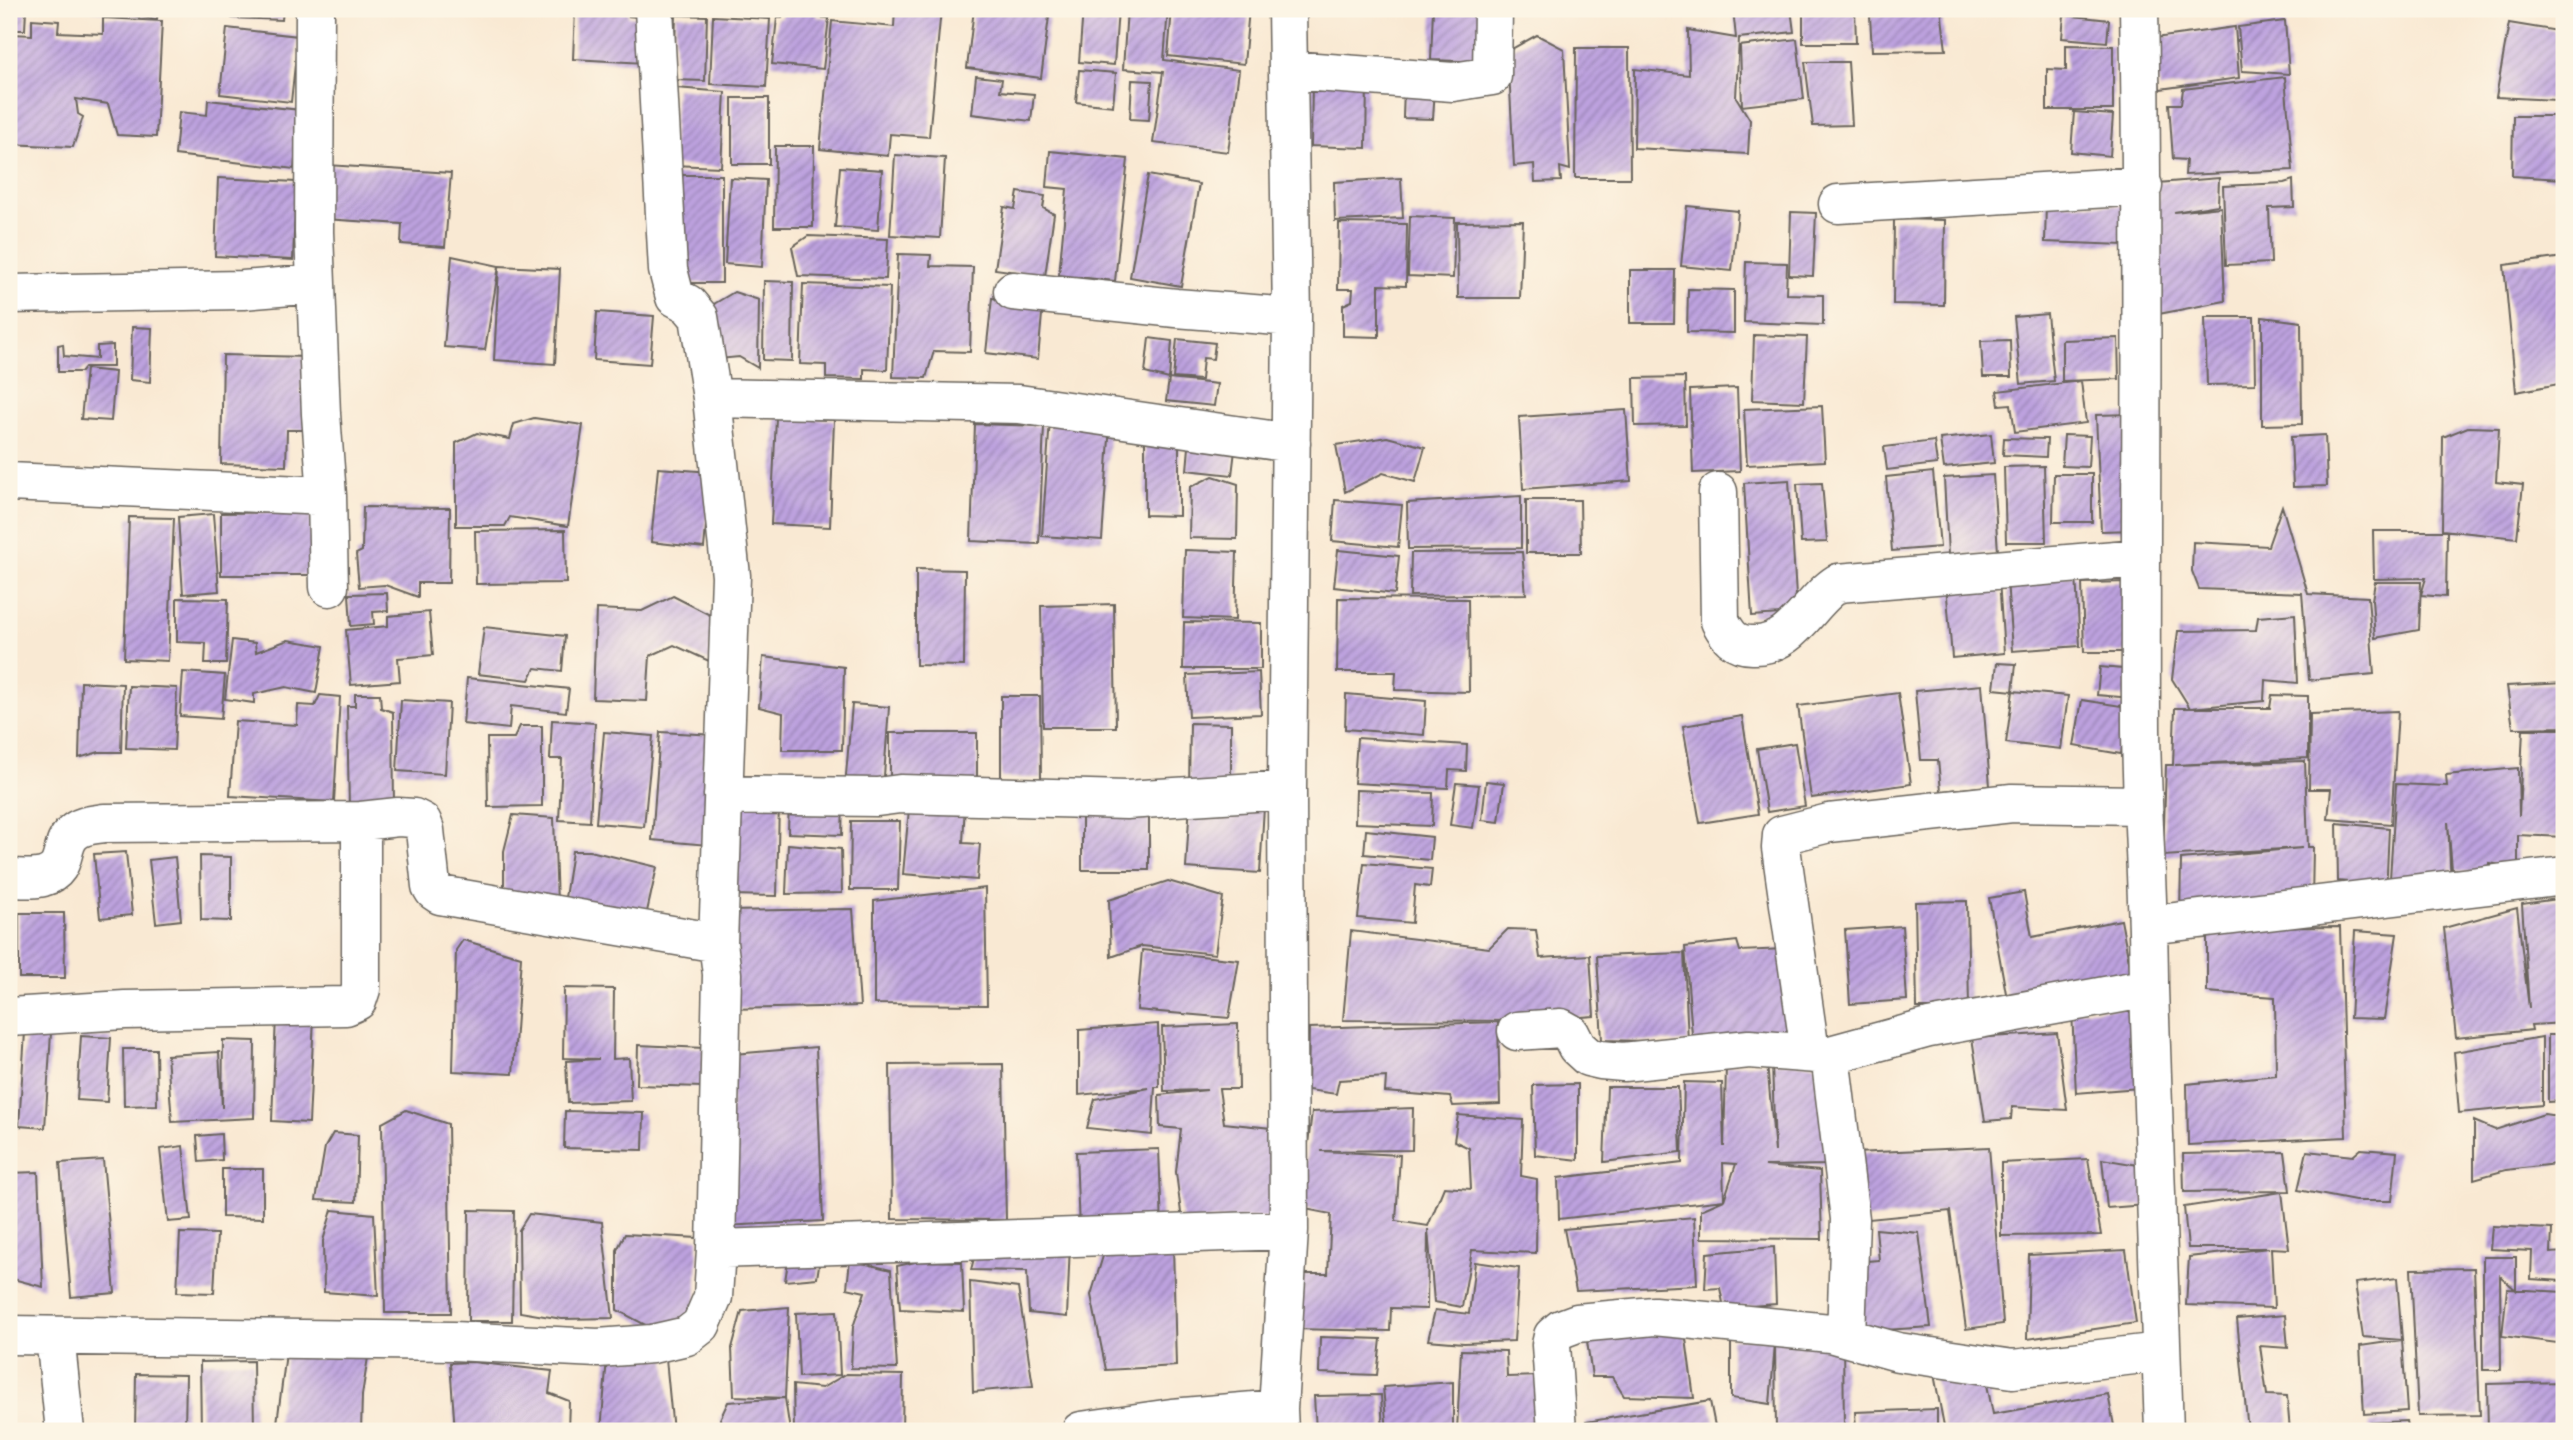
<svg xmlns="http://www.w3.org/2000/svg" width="2573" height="1440" viewBox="0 0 2573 1440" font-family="'Libre Caslon Text',serif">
<defs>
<pattern id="building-hatch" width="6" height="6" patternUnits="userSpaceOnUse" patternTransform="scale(1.75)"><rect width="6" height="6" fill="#bda2df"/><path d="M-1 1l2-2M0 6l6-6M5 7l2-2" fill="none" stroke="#9983b4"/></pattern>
</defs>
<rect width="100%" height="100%" fill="#fcf5e5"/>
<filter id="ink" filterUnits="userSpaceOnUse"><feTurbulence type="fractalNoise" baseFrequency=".0143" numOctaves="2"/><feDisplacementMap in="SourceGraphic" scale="14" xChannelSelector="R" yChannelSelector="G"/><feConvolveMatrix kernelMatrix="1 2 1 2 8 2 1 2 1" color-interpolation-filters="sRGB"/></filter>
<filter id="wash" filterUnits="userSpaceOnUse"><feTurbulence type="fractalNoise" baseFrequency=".00686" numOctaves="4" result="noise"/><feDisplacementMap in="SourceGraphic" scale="28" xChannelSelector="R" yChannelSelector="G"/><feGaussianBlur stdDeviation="1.57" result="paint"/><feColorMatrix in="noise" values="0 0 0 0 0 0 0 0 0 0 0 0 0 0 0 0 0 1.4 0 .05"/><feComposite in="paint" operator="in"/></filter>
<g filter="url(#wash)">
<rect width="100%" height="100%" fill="#f9e9d3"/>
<g id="blocks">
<path fill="url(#building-hatch)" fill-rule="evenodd" d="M9 9H26L25 30H9Z
M83 9H158L157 19Z
M232 9H283L282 20 232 18Z
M575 9H628V16L648 18 645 63 573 59Z
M784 9H818L817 17 829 18 823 69 772 64 777 18H782Z
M895 9H941L929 137 890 134 888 156 820 149 832 21 894 27Z
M974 9H1050L1041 78 967 68Z
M1083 9H1118L1114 65 1079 62Z
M1127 9H1168L1164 60 1239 70 1228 152 1153 143 1163 72 1123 69Z
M1172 9H1249L1244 64 1168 56Z
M1433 9H1489L1487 62 1431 60Z
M1733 9H1791L1794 32 1739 38 1736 97 1750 120 1748 154 1634 148 1635 69 1689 75 1688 30 1736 38Z
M1803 9H1855L1856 43H1803Z
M1928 9H1941L1946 50 1872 51 1870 16Z
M676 15 707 16 705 81 674 80Z
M2064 15 2109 20 2107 42 2062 38Z
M713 16 770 19 766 87 710 84Z
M103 18 162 21 156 137 117 135 108 104 76 99 78 114 83 117 73 147 9 144 12 34 32 35V19L59 21 58 32 103 34Z
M2285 21 2289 74 2242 71 2238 27Z
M2509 23 2564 32 2556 100 2496 97Z
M2235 27 2239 78 2160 89 2155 38Z
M227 28 298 36 291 102 220 94Z
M1537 35 1564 49 1570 170 1560 167 1561 181 1535 182 1534 164 1514 166 1508 51Z
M1797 39 1804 99 1742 106 1740 46Z
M2066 45 2113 46V110H2047V69L2066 70Z
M1576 48H1629L1630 178H1575Z
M1805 62H1848L1852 125 1813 126Z
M1079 70 1116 73 1113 106 1076 102Z
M976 76 1002 79 1000 91 1034 94 1031 121 972 114Z
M2285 77 2293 170 2185 175 2186 160 2173 159 2169 104H2181L2183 89Z
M1132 80 1152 81 1149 120 1130 119Z
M1312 80 1367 81 1366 148 1311 146Z
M1404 87 1435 88 1433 119 1403 118Z
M676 88 725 92 721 167 672 165Z
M732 98H769V164H732Z
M208 100 300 110 294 169 175 155 179 112 207 115Z
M2074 112 2113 115 2110 156 2071 152Z
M2513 116H2555L2563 179 2512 176Z
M775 146H814L813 227H774Z
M1050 151 1128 159 1115 281 1059 275 1067 189 1047 187Z
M895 155 945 158 940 238 890 235Z
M327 165 451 173 445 247 401 244 402 224 324 219Z
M840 167 882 170 878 230 835 227Z
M9 168H15L13 266H9Z
M675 175H722V283H675Z
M1148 175 1199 184 1181 286 1130 277Z
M218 178 296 182 293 260 215 256Z
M730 178 766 180 762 267 725 264Z
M1401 178 1403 218 1335 221 1334 182Z
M2219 178 2218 205 2174 212 2221 207 2225 301 2159 314 2158 183Z
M2293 180 2294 207 2269 208 2271 263 2226 265 2223 186 2284 183Z
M1018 192 1045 196 1043 208 1054 214 1045 276 995 269 1004 207 1015 209Z
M2046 203 2126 206 2125 245 2045 242Z
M1687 206 1738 211 1732 271 1681 266Z
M1791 212 1816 213 1813 276 1789 275Z
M1410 216 1455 218 1453 278 1408 276Z
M1894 219 1945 220 1944 305 1893 304Z
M1523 221 1520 298H1458L1457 222Z
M1339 223 1407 224 1406 286 1379 285V337L1343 336V305L1352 301 1353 289H1338Z
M808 236 888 239 886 279 798 276 792 247Z
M898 254 931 255 930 266 973 267 970 352 934 351 926 378 893 377Z
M452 256 499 266 485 350 444 347Z
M2564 257V383L2516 392 2504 265Z
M1746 262 1787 263 1786 294 1823 295V325L1744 322Z
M499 266 560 269 555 364 494 360Z
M1630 270H1675L1674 323H1630Z
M764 281 793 282 792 361 763 360Z
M803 284 890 287 887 370 864 369V379L826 378V365L800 364Z
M1688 289 1734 290V333L1687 332Z
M734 292 759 300 758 368 739 357 719 359 714 304Z
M992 298 1043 303 1038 359 986 353Z
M597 312 654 316 650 364 594 360Z
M2047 314 2054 381 2021 384 2014 317Z
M2205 317H2254L2255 384 2207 385Z
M2262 317 2301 322 2302 424 2262 425Z
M132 327 152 328 150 382 130 380Z
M1754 335 1807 337 1804 402 1752 400Z
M1149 338 1172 341 1169 379 1145 373Z
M2118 338 2119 379 2062 381V340Z
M1177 339 1215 343 1213 359 1203 358 1201 380 1173 378Z
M2010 340 2011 377H1983L1981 341Z
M63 344 64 356 97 359V346L113 345V367H85L81 372H58V345Z
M223 355 308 357 300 393H310L306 430H287L286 466 221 464Z
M86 369 115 372 111 421 81 419Z
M1685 377 1686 425 1635 426 1634 378Z
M1169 379 1217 384 1214 406 1166 401Z
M2081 381 2086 423 2015 432 2011 404 1999 405 1997 391Z
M1737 388 1740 471 1693 473 1690 390Z
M1822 406 1825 461 1747 465 1744 409Z
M1626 410 1631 481 1523 489 1519 417Z
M2132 414 2136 530 2101 531 2096 415Z
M534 418 583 425 568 526 510 517 505 526H456V443L477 433 510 439 514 424Z
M776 418 834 420 830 527 771 524Z
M1050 419 1110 424 1102 540 1042 536Z
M975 424 1044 426 1039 544 971 541Z
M2468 427 2499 428 2496 482 2523 485 2517 538 2442 530 2443 437Z
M1991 434 1994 463 1944 468 1940 439Z
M2064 435 2090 436 2088 467 2062 466Z
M2325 435 2327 486 2293 487 2291 437Z
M1190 436 1236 442 1232 475 1187 470Z
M1387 437 1425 447 1415 482 1383 473 1345 492 1336 445Z
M2004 438 2047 439 2046 457 2003 455Z
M1145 439H1179V516L1145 515Z
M1934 441 1937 464 1887 470 1884 447Z
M2044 466 2046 542H2006L2004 467Z
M658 468 711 472 704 548 651 542Z
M1933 472 1940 547 1892 551 1886 477Z
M2054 474H2092V522H2053Z
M1993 475 1998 552 1948 555 1944 478Z
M1213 476 1238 484 1237 539 1189 538 1190 487Z
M1789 480 1797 613 1752 616 1744 483Z
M1822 483 1827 542 1801 543 1797 484Z
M1521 496V548L1408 549 1407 503Z
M1335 500 1402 505 1398 547 1332 541Z
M1526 500H1580L1581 553H1526Z
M2282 506 2308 594 2368 597 2374 674 2309 680 2302 593 2199 589 2192 571 2193 542 2268 546Z
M363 507 450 508 449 583H418V597L385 585 359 587 356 554 362 551Z
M311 512V575H221V513Z
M213 514 219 591 183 594 178 517Z
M129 517 174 518 168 661 124 659Z
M565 530 566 583 476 584 475 531Z
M2373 531H2447L2446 597 2421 595 2426 578 2374 579Z
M1185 550 1237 552 1235 620 1183 618Z
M1338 550 1399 556 1395 594 1334 587Z
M1522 552 1526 594 1410 596 1411 553Z
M916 569 965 570 964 666 916 665Z
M2076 575 2080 646 2012 651 2007 579Z
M1999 580 2004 653 1952 658 1946 584Z
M2129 582 2132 652H2084L2082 583Z
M2375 582H2421L2419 630 2375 638 2372 600Z
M387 593 388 611 373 612 374 624 351 626 349 594Z
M673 596 714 617 709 661 674 645 650 656 647 701 593 699 596 609 642 611Z
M177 598 228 599 226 664H205L206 643 177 642Z
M1338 598 1468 599 1469 692 1395 690 1396 672H1337Z
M1114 604 1116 727H1043L1041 606Z
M429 612 433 655 398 658 400 681 351 685 346 630 388 626V616Z
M2295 614 2298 683 2265 680 2264 701 2190 708 2172 679 2178 631 2256 630 2258 617Z
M1184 622 1261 623V669H1183Z
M484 627 565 636 562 671 535 668 529 680 478 674Z
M232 640 255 643 256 652 288 640 324 646 316 693 286 687 254 694V703L225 699Z
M763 657 844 667 842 750H782L783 713 759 707Z
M1997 663 2016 664 2013 691 1994 689Z
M2100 667 2134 670 2132 698 2097 695Z
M183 672 225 675 221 719 180 716Z
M1259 672 1261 714 1189 717 1187 675Z
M467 678 569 689 566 712 511 706 509 729 463 724Z
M81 682 123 684 121 752H99L79 758Z
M2564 683V727L2513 728 2507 686Z
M1982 685 1990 786 1941 791 1938 760H1921L1915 691Z
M129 686 177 688 174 750 126 748Z
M2013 691 2068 696 2061 749 2006 743Z
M1898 693 1911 784 1811 798 1798 706Z
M355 694H380L381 708 393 712 394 808H349L347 706H355Z
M1346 694 1426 701 1424 735 1345 729Z
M320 695 340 697 334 802 230 796 235 721 297 725 298 705 315 706Z
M2272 695 2308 696V758L2175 765 2305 761 2308 847H2313L2312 902 2180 918 2181 859 2302 848 2163 856 2166 765H2173L2175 708H2270Z
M1001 696H1040L1041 778H1001Z
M401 700 449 703 445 774 397 771Z
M2082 700 2128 707 2121 754 2074 746Z
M852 704 889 707 883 790 845 787Z
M2398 711 2391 824 2328 819 2331 789H2309L2310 714Z
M1742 716 1758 814 1700 823 1683 726Z
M552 720 595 723 590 822 559 820 562 759H550Z
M1190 723 1231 724V791L1189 790Z
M520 726H542V806L488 807 487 738H514Z
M2523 729H2564V837L2518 835V868L2489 863 2488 876 2452 869 2448 822 2451 885 2389 894 2396 784 2447 786 2446 775 2518 768 2519 816Z
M604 732 653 736 644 827 596 823Z
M660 732 716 735 708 845 652 840Z
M890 733H977V789H890Z
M1357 738 1467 745 1466 771 1449 770 1448 788 1354 783Z
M1795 743 1805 806 1767 812 1757 749Z
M1486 781 1504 783 1499 822 1482 820Z
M1456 783 1479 785 1473 828 1450 825Z
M1356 790 1433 793 1432 826 1355 823Z
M910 798 965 803 963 843 980 844 977 880 903 874Z
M789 799 843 801 842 835 788 833Z
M734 801H779L777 896 733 895Z
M1190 802 1264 807 1260 873 1186 868Z
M1082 809 1149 810V870H1082Z
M513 815 554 818 557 904 504 899V851Z
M851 821H900L898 890H850Z
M2337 823 2389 828 2386 895 2357 883 2338 881Z
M1366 830 1432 837 1430 860 1364 854Z
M788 844 841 849 842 893 786 894Z
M572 851H590L657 867 644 925 563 911Z
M126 852 132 915 100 918 94 854Z
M200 856 231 857V921L201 920Z
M175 857 181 920 156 923 149 860Z
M1364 863 1432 869 1430 887 1415 885 1412 923 1358 918Z
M1168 881 1223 897 1215 954 1142 946 1111 957 1109 900Z
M985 888 987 1005 874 1004V901Z
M2024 892 2032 937 2121 920 2132 977 2007 999 1989 898Z
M2564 898V1023L2531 1025 2532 1030 2456 1038 2444 928 2517 908 2529 1008 2522 904Z
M1967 901 1969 1008H1917L1915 902Z
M853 909 860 1006 730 1009 726 911Z
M19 913H64L65 978H19Z
M1902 926 1907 1000 1850 1004 1845 930Z
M2340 927 2346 1137 2188 1145 2187 1084 2276 1075 2275 997 2207 992V928Z
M1508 929 1536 930 1540 958 1590 955 1594 1016 1528 1021 1343 1020 1351 931 1489 948Z
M2355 931 2397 934 2384 1019 2350 1018Z
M463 940 521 957 513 1074 453 1071 456 950Z
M1737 941 1740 951 1785 949 1795 1039 1693 1047 1685 947Z
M1142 950 1239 960 1229 1018 1137 1010Z
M1684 953 1688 1042 1602 1040 1597 956Z
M564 988 614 989 613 1059 629 1058 631 1101 568 1103 566 1061 599 1059 563 1058Z
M2136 1007 2139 1088 2076 1093 2072 1011Z
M276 1015 314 1017 309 1123 272 1121Z
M1498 1022 1500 1104 1453 1106 1450 1097 1385 1092 1386 1077 1339 1080 1336 1094 1308 1090 1309 1028Z
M1158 1024 1159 1087H1155L1152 1135 1087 1128 1095 1099 1149 1088 1079 1095V1030Z
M1238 1024 1239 1089H1219L1224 1123 1271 1128 1276 1217 1182 1221 1176 1172 1181 1129 1160 1127 1159 1095 1207 1090 1164 1091 1162 1027Z
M25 1032 51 1033 45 1128 19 1126Z
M2057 1033 2067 1110 2012 1107 2011 1119 1985 1121 1972 1038Z
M2548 1035H2564V1101L2548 1102Z
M81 1036 111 1038 107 1102 77 1100Z
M2542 1037V1105L2459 1113 2454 1052Z
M223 1040 255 1041 254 1118 172 1122 167 1055 219 1052 222 1108Z
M638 1045 704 1048 703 1087 637 1085Z
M816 1047 823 1221 724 1226 734 1054Z
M123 1049H156L157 1105 124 1106Z
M1767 1063 1775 1152 1772 1063 1815 1064 1828 1165 1765 1166 1820 1171 1822 1239 1701 1238V1210L1724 1200 1559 1219 1558 1178 1682 1163 1684 1082 1722 1083 1724 1147 1726 1066ZM1723 1163 1736 1164 1724 1200Z
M1003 1064 1006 1220 892 1219 890 1065Z
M1578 1084V1160L1535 1155 1533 1085Z
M1607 1087H1678L1681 1152 1604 1162Z
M1413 1108 1412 1150 1321 1151 1400 1155 1396 1221 1428 1226 1444 1187 1471 1189 1469 1148 1454 1141 1458 1115 1523 1120 1521 1176 1537 1179 1536 1253 1472 1250 1462 1307 1434 1302 1428 1229 1427 1309 1391 1308 1390 1331 1293 1329 1302 1274H1328L1331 1214 1300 1208 1312 1112Z
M406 1110 448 1124 451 1313H385L382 1123Z
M565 1111 644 1113 643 1150 564 1148Z
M2544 1114 2564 1117V1163L2506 1170 2474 1179V1121L2495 1130Z
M333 1133 358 1135 356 1202 316 1200 325 1147Z
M221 1134 222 1160 199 1162 197 1136Z
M183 1146 191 1220 168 1222 160 1149Z
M1989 1147 2003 1324 1966 1329 1950 1211 1859 1220 1854 1153Z
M1159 1149 1162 1227 1079 1230 1076 1152Z
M2361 1149 2397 1152 2392 1201H2355L2298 1190 2307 1151 2353 1156Z
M2285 1152 2290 1191 2184 1192 2183 1154Z
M2088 1159 2101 1235 2001 1236V1163Z
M2102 1159 2144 1166 2145 1205 2107 1208Z
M103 1160 115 1293 71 1297 60 1163Z
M222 1169H263V1218L222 1217Z
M38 1172 43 1287 9 1278V1173Z
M2282 1192 2289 1249 2271 1248 2274 1308 2186 1305 2189 1257 2269 1248H2188L2184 1207Z
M332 1210 374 1214 378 1296 324 1292 323 1241Z
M469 1210 514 1211 512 1321H468Z
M529 1214 602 1222 613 1318 562 1319 520 1312 519 1230Z
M1694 1217 1697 1285 1576 1291 1564 1229Z
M2492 1226 2552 1229 2551 1253 2564 1252 2562 1281 2531 1279 2532 1251 2490 1249Z
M1876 1229 1919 1233 1931 1327 1852 1332 1853 1262 1879 1260Z
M180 1233 217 1234 214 1293 177 1292Z
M625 1234 698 1238 696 1322 651 1328 617 1310V1250Z
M1070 1243 1067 1317 1029 1313 1027 1271 971 1270 977 1246Z
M1107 1243 1173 1245 1176 1366 1106 1370 1091 1295Z
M1774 1247 1776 1304 1724 1308 1720 1288 1705 1289 1707 1253Z
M2126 1250 2136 1323 2027 1339 2029 1255Z
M789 1255 820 1259 817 1278 785 1281Z
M2483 1257H2516V1290L2500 1276 2501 1370H2483Z
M850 1260 891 1270 897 1369 851 1368 853 1327 865 1292 847 1288Z
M920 1261 962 1262 964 1312 900 1309 897 1266Z
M1475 1262 1519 1268 1514 1341 1464 1343 1428 1340 1435 1310 1469 1314Z
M2474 1268 2480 1415 2418 1416 2411 1269Z
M2397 1278 2402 1340 2363 1337 2355 1283Z
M970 1282 1018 1288 1033 1386 973 1392Z
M2507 1289 2564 1292V1317L2557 1343 2502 1336Z
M789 1307 785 1398 734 1396 732 1348 742 1311Z
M837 1311 840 1375 799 1377 796 1313Z
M2285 1315 2288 1348 2260 1346 2267 1395 2287 1396 2290 1431H2248L2237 1319Z
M1684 1324 1694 1398 1624 1396 1612 1377H1592L1586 1334Z
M1320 1337 1381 1339 1377 1375 1319 1373Z
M1843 1337 1844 1431H1776L1775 1343 1770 1404 1731 1398V1339Z
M2402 1340 2407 1411 2364 1414 2360 1346Z
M287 1345 369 1351 362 1395 361 1431H276Z
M1461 1350 1506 1351 1507 1377 1541 1376 1544 1431H1457Z
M607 1358 666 1359 673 1431H601Z
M253 1361 254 1431H201L200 1362Z
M472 1362 552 1371 549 1393 569 1401 568 1431H455L450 1363Z
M1983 1365 1993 1414 2108 1394 2115 1431H1945L1933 1369Z
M136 1374 186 1375 185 1431H135Z
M846 1374 903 1375 902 1431H794L793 1385 822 1388Z
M1453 1382V1431H1387L1383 1387Z
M2564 1382V1431H2488L2487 1384Z
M1381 1395 1383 1431H1316L1314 1396Z
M785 1398 790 1431H723L720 1419 728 1402Z
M1710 1401 1716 1431H1587L1586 1422Z
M1937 1409V1431H1856L1855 1412Z
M2406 1421 2408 1431H2370L2369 1423Z"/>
</g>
</g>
<g filter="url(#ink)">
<use href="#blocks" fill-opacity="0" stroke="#69645c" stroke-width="2"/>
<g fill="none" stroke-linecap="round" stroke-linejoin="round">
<defs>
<path id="minor" d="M654 9 668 270 675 297 688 304 699 317 712 398 731 576 718 943
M2139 9C2144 249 2140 489 2141 729 2142 816 2149 902 2149 988L2164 1431
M1288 70 1453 82 1492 76 1493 9
M1838 204 2143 186
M1013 291 1176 308 1292 317
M9 294 243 290 316 284
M712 398 1019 404 1291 443
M9 482 327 496 321 414 314 232 315 9
M1718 492 1720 621C1728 636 1734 645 1752 645 1793 647 1808 602 1838 583L2140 558
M327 496 329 587
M723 795 877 797 900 794 1126 800 1287 790
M9 878C19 878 33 880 43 877 69 870 58 846 73 833 81 825 93 825 104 823L361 821 398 817 414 818 422 822 425 830 431 886 434 891 440 895 718 943 722 974 716 1249 713 1297 701 1325 687 1336 652 1344 598 1348 453 1341 9 1335
M2149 925 2564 876
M9 1017 125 1010 346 1006 357 1001 361 989V821
M1517 1031 1561 1028 1570 1033 1577 1047 1588 1057 1601 1060 1623 1062 1749 1049 1830 1055 1929 1028 2149 988
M1810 1052 1781 848 1782 835 1829 823 2012 803 2142 805
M1830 1055 1850 1219 1846 1337
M716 1249 1289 1230
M55 1336 65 1431
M1081 1431 1172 1418 1278 1409
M1279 1431 1278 1409 1289 1230 1287 790 1292 317 1287 9
M1557 1431 1551 1345 1553 1336 1561 1329 1577 1323 1654 1316 1830 1333 1898 1352 2013 1369 2161 1352"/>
</defs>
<use href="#minor" stroke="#69645c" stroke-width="41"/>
<use href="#minor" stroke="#fff" stroke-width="38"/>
</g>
</g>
<rect width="2573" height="1440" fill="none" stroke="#fcf5e5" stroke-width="35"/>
</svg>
